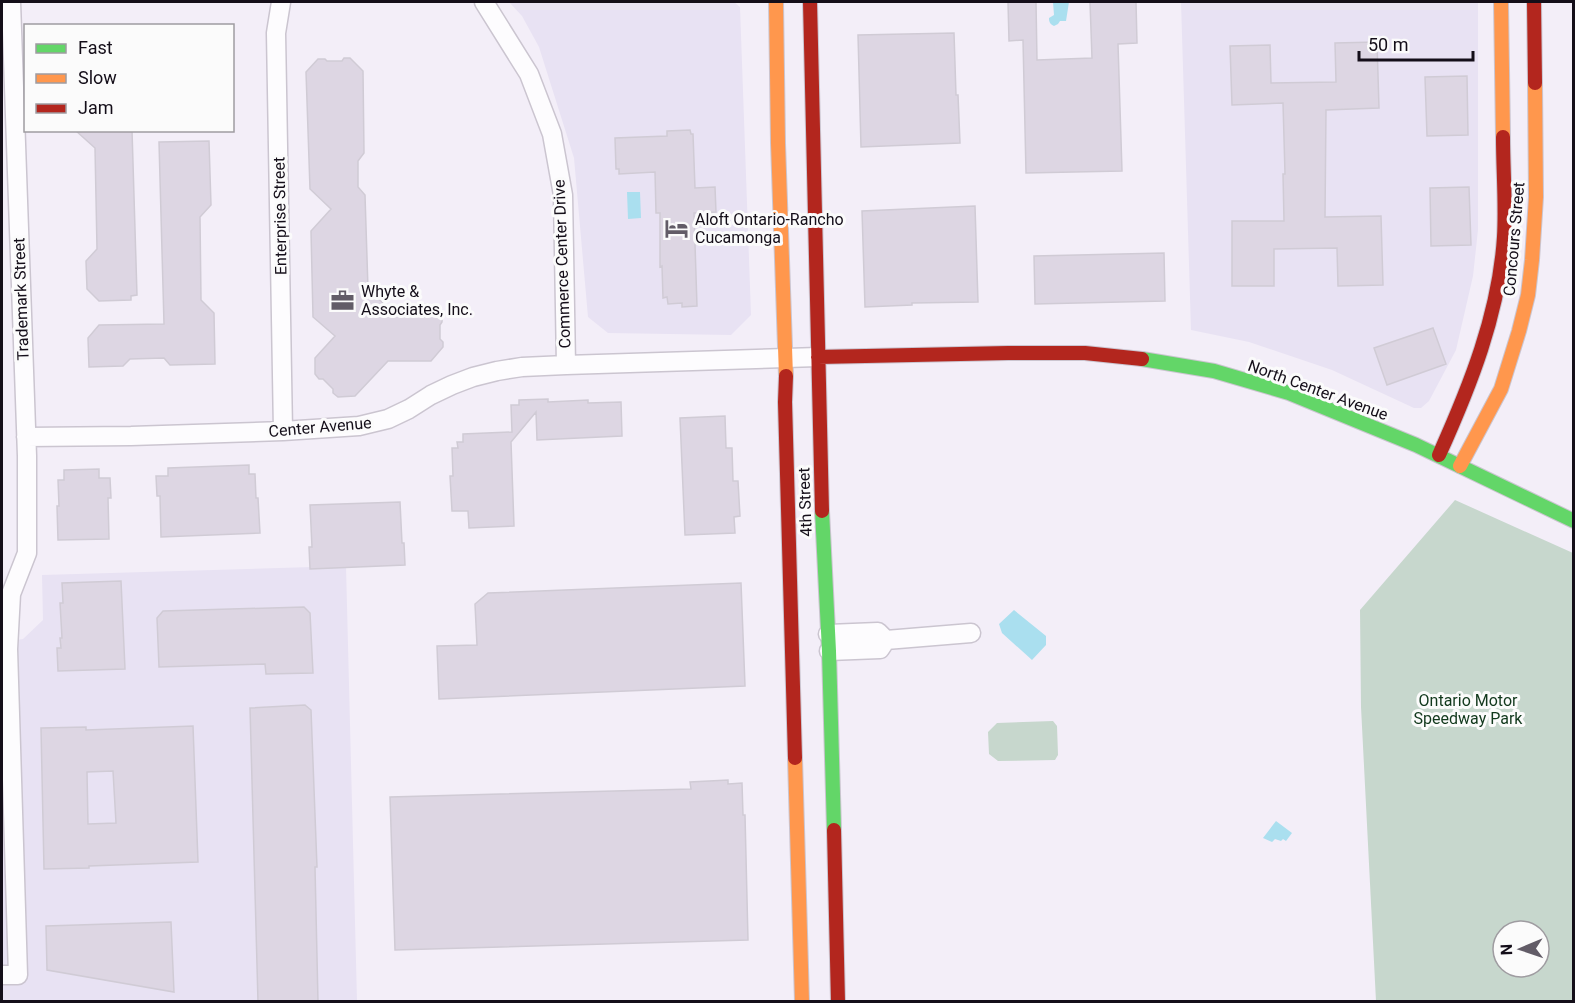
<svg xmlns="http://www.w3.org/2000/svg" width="1575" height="1003" viewBox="0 0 1575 1003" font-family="Roboto,sans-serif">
<rect width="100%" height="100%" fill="#f3eef8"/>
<path fill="#e8e2f3" d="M509 2H734L740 7 751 315 731 335 608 333 588 317 574 158 539 47 522 16Z
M1181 2H1478V230L1473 276 1456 350 1429 401 1421 408H1414L1332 370 1249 342 1191 330Z
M346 566 357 1001H2V642L23 639 43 620 42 575Z"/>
<path fill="#c7d7cd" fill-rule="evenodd" d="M1455 500 1573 553V1001H1376L1361 707 1360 610ZM1503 931H1539V967H1503Z
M1053 721 1057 726 1058 755 1055 760 998 761 989 754 988 732 997 723Z"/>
<path fill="#aadfef" d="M1053 2H1069L1066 21H1060L1058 24 1054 26C1050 24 1049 22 1049 18L1054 15Z
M627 192H640L641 218 628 219Z
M1014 610 1046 636V645L1032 660 1002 633 999 624Z
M1276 821 1292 833 1286 841 1283 839 1281 841 1275 839 1272 842 1263 838Z"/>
<path fill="#ddd6e3" stroke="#d0cbd5" stroke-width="1.5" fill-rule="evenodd" d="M1008 2H1036L1037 60 1092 58 1090 2H1136L1137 43 1118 44 1122 171 1026 173 1023 40 1009 41Z
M954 33 956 95H958L960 143 861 147 858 35Z
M1377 42 1379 108 1326 110 1325 217 1381 216 1383 285 1338 286 1337 248 1274 249V286H1232V221H1284L1283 174H1285L1283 103 1232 105 1230 46 1270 45 1271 83 1336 82 1335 43Z
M344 58H350L363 71 364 153 358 161V187L365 195 368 289 386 306 429 304 442 317V322L440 325V339L443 342V347L431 361H388L355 396 338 397 333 393V389L323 379H319L315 374V358L335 336 313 317 311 231 331 209 310 189 306 72 318 59H325L327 61H342Z
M1467 76 1468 135 1427 136 1425 77Z
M75 130H132L137 295 131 296V300L99 301 87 289 86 261 97 249 95 148Z
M690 130 691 134H693L695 188 715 187 716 212 694 213 697 306 682 307V303L668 304 667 297 663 298 662 266 660 267V213H656L655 172 619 174V169H616L615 138 667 136V131Z
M209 141 211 205 200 217 201 300 214 313 215 364 170 365 164 358 130 359 123 366 89 367 88 338 99 325 164 324 159 142Z
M1469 187 1471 245 1431 246 1430 188Z
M975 206 978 302 912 303V305L865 307 862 211Z
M1164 253 1165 301 1035 304 1034 256Z
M1433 328 1446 364 1387 385 1374 348Z
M548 399V402L588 400V403L621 402 622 436 537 440 536 412 511 442 514 526 469 528 468 511H452L450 476H453L452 448H458L457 442H463V434L512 432 511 405H519V400Z
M725 416 726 448H732L733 481H738L740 516 734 517 735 533 685 535 680 418Z
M249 465V474H255L256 498H258L260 533 161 537 160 496H157L156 476H168V468Z
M99 469V478H110L111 498H108L109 539 58 540 57 506H59L58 480H64V470Z
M400 502 402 543H404L405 565 310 569 309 547H312L310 505Z
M121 581 125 669 58 671 57 648H61L60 638H62L60 603H63L62 583Z
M741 583 745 686 439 699 437 646 477 645 475 604 488 593Z
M304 607 310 613 313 673 266 674 265 664 159 667 157 618 163 611Z
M305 705 311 710 317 867H315L318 1002H258L250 708Z
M193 726 198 862 89 866V868L44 869 41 728 86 727V730ZM113 771 116 823 88 824 87 772Z
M728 780V784L742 783 743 815H745L748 940 395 950 390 797 691 789 690 782Z
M171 922 174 992 47 970 46 926Z"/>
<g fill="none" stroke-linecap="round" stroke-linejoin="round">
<defs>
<path id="street" d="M281 2 276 33 283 431
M484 2 529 74 552 134 563 195 566 365
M26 437 131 436 283 431 359 426 388 419 409 409 431 395 452 385 473 377 497 371 522 367 566 365 818 357
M828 634 878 632 886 640
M829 651 880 649 886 640 971 633
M2 975H18L8 649 11 594 27 553V456L11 2"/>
<path id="fast" d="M1142 359 1214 371 1289 393 1416 445 1574 521
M822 511 829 651 834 830"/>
<path id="slow" d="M776 2 778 143 786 376
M1501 2 1503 137
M1460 466 1501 389 1519 331 1528 295 1532 260 1536 197 1535 83
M795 758 802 1002"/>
<path id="jam" d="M810 2 822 511
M1534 2 1535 83
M818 357 1008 353H1085L1142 359
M786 376 785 402 795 758
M1439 455C1470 386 1499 314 1504 237 1506 204 1503 170 1503 137
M834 830 838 1002"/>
</defs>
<use href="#street" stroke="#cbc5d0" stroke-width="21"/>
<use href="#fast" stroke="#cbc5d0" stroke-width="16"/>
<use href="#slow" stroke="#cbc5d0" stroke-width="16"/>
<use href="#jam" stroke="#cbc5d0" stroke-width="16"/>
<use href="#street" stroke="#fdfcfe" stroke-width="18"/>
<use href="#fast" stroke="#63d668" stroke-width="14"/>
<use href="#slow" stroke="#ff974d" stroke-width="14"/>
<use href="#jam" stroke="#b3261e" stroke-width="14"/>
</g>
<defs>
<symbol id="hotel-bare" viewBox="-9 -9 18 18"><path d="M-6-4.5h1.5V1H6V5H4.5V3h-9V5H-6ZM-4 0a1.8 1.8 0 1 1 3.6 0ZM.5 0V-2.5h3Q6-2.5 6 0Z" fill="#625c67" stroke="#fbfbfb" stroke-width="2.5" paint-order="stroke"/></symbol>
<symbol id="office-bare" viewBox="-9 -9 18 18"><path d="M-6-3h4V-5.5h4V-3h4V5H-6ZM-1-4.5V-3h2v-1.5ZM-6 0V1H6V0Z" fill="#625c67" stroke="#fbfbfb" stroke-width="2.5" paint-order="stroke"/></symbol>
</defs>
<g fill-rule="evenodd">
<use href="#hotel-bare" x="660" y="212" width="33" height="33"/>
<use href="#office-bare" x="326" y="284" width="33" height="33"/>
</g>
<g text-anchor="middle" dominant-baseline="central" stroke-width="6" stroke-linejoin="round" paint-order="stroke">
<g font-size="16" fill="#140e19" stroke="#fbfbfb">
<text transform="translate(280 216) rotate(-91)">Enterprise Street</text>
<text transform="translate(1514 239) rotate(-85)">Concours Street</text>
<text transform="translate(562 264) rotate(-92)">Commerce Center Drive</text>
<text transform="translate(21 299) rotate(-92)">Trademark Street</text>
<text transform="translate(1318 390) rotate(20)">North Center Avenue</text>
<text transform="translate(320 427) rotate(-5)">Center Avenue</text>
<text transform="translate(805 502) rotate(-92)">4th Street</text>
</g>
<g font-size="16" fill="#140e19" stroke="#fbfbfb" text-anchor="start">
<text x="695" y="219">Aloft Ontario-Rancho<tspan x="695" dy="18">Cucamonga</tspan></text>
<text x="361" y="291">Whyte &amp;<tspan x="361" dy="18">Associates, Inc.</tspan></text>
</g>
<g font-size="16" fill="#11381c" stroke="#fbfbfb">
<text x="1468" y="700">Ontario Motor<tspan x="1468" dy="18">Speedway Park</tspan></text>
</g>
</g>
<rect width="1575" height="1003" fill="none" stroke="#140e19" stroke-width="6"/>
<rect x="24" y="24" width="210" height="108" fill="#fbfbfb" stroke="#9f9ca1" stroke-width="1.5"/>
<rect x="36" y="44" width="30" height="9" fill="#63d668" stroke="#9f9ca1" stroke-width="1.5"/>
<text x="78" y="54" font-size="18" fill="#140e19">Fast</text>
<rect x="36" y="74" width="30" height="9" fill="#ff974d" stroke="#9f9ca1" stroke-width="1.5"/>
<text x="78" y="84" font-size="18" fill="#140e19">Slow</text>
<rect x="36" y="104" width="30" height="9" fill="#b3261e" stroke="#9f9ca1" stroke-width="1.5"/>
<text x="78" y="114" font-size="18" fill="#140e19">Jam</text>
<g transform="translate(1521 949) rotate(268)"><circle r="28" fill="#fbfbfb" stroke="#9f9ca1" stroke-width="1.5"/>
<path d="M0-4.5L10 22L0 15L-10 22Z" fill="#625c67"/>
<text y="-9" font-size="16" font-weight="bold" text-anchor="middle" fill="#140e19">N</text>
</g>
<path d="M1359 51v9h114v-9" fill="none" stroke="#140e19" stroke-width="3"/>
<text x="1368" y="51" font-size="18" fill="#140e19" stroke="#fbfbfb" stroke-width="4.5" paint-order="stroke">50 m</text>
</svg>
